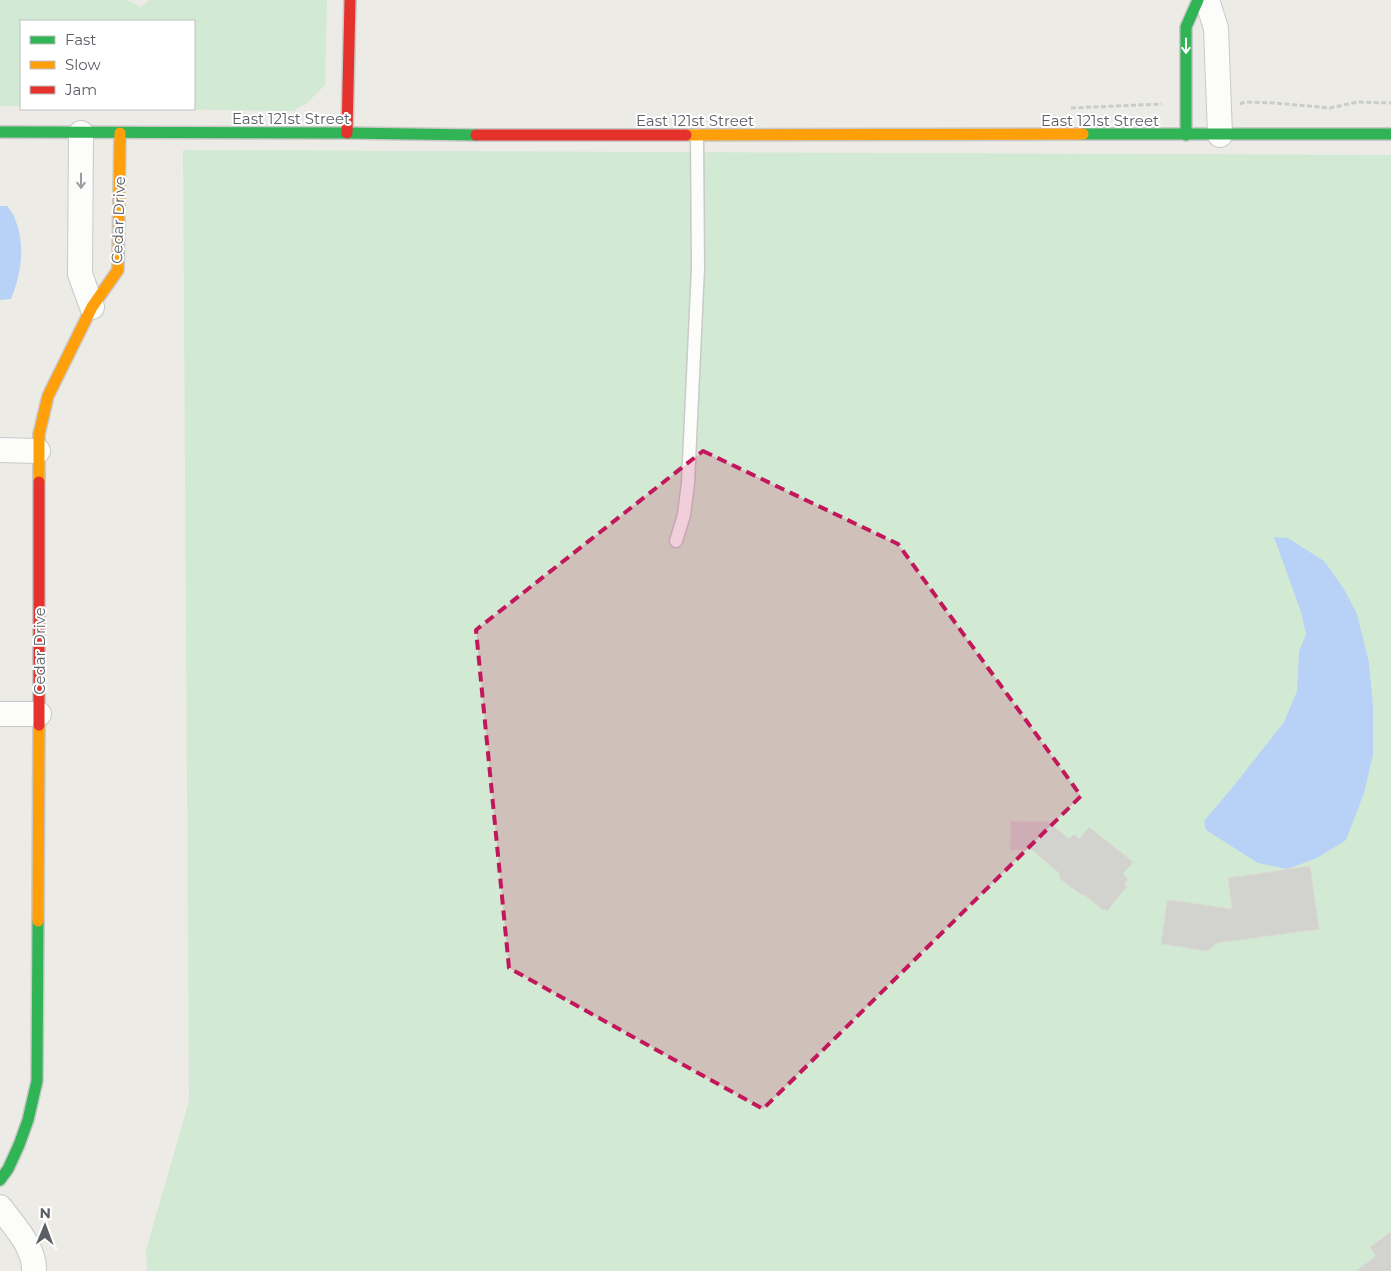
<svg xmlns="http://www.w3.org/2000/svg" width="1391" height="1271" viewBox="0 0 1391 1271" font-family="Montserrat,sans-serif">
<rect width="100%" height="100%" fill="#ecebe5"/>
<path fill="#d2ead3" d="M0 0H127L141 7 149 0H327L325 85 307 103 293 111 166 109H194V21H21V106H0Z
M183 150 1391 155V1271H147L146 1250 189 1101Z"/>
<path fill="#b8d2f7" d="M0 206H7C10 210 14 214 15 219 26 245 21 275 11 299L0 300Z
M1274 537 1288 538 1324 561 1344 589 1357 614 1369 663 1373 706V755L1364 793 1346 840 1317 858 1287 869 1258 863 1206 830 1204 821 1236 783 1284 722 1297 691 1299 652 1306 634 1301 612Z"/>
<path fill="#d2d2ce" stroke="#dcdad4" d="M1011 821 1049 822 1069 839 1074 834 1079 839 1089 827 1133 862 1123 874 1128 879 1124 884 1127 886 1107 911 1104 909 1103 910 1083 894 1082 895 1060 879 1059 873 1032 850H1010Z
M1310 866 1319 929 1217 943 1207 951 1161 944 1167 901 1169 902V900L1232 909 1228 878Z
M1391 1232V1271H1356L1376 1256 1370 1247Z"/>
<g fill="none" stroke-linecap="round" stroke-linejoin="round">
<defs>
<path id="lane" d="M676 541 684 515 688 483 698 268 697 135"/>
<path id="street" d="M1207 0 1216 28 1220 135
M81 133 80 274 92 307
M0 450 38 451
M0 714H39
M0 1207C14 1226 35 1247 34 1271"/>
<path id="fast" d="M0 132 347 133 476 135
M1083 134H1391
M1186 135V27L1198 0
M0 1180 8 1169 19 1145 28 1120 37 1081 38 921"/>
<path id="slow" d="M686 135 1083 134
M39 482V434L48 396 92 307 118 270 120 133
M38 921 39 725"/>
<path id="jam" d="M347 133 350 0
M476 135H686
M39 725V482"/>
</defs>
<use href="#lane" stroke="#c8c9c8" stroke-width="15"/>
<use href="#street" stroke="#c8c9c8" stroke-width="26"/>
<use href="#fast" stroke="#c8c8c8" stroke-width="14"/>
<use href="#slow" stroke="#c8c8c8" stroke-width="14"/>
<use href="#jam" stroke="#c8c8c8" stroke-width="14"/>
<path stroke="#c8cdcb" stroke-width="3" stroke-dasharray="5 2.5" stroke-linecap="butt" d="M1240 104 1245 102 1275 103 1330 108 1357 102 1391 103
M1071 108 1162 104"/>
<use href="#lane" stroke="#fcfcfb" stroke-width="12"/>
<use href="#street" stroke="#fcfcfb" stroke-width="24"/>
<use href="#fast" stroke="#30b455" stroke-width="11"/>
<use href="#slow" stroke="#ff9f0a" stroke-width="11"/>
<use href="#jam" stroke="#e5322d" stroke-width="11"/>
</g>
<defs><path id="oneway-shaft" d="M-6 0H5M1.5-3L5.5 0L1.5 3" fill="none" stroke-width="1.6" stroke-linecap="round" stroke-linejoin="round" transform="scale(1.25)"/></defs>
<use stroke="#fff" href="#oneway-shaft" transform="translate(1186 46) rotate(90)"/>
<use stroke="#9b9da1" href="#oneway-shaft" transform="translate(81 181) rotate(90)"/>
<path fill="#c2185b" fill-opacity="0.2" stroke="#c2185b" stroke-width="4" stroke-dasharray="10 6" stroke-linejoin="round" d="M703 451 898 544 1081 796 763 1109 509 968 476 630Z"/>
<g text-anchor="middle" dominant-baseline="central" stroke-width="4" stroke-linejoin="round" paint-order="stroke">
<g font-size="15" fill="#5b5e65" stroke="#fff">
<text x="291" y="118">East 121st Street</text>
<text x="695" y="120">East 121st Street</text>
<text x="1100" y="120">East 121st Street</text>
<text transform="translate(118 220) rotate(-88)">Cedar Drive</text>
<text transform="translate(39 651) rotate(-90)">Cedar Drive</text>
</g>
</g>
<rect x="20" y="20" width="175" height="90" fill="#ffffff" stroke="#bdbfc1"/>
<rect x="30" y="36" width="25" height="8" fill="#30b455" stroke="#bdbfc1"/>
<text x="65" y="45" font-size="15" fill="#5b5e65">Fast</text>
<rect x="30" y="61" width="25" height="8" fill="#ff9f0a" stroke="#bdbfc1"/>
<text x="65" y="70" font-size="15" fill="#5b5e65">Slow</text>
<rect x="30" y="86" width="25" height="8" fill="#e5322d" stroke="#bdbfc1"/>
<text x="65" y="95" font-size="15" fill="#5b5e65">Jam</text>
<g transform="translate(45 1226) rotate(1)" stroke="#ffffff" stroke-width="4" paint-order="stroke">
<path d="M0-4L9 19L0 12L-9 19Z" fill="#5b5e65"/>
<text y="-8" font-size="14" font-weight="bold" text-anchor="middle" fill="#5b5e65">N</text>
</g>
</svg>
